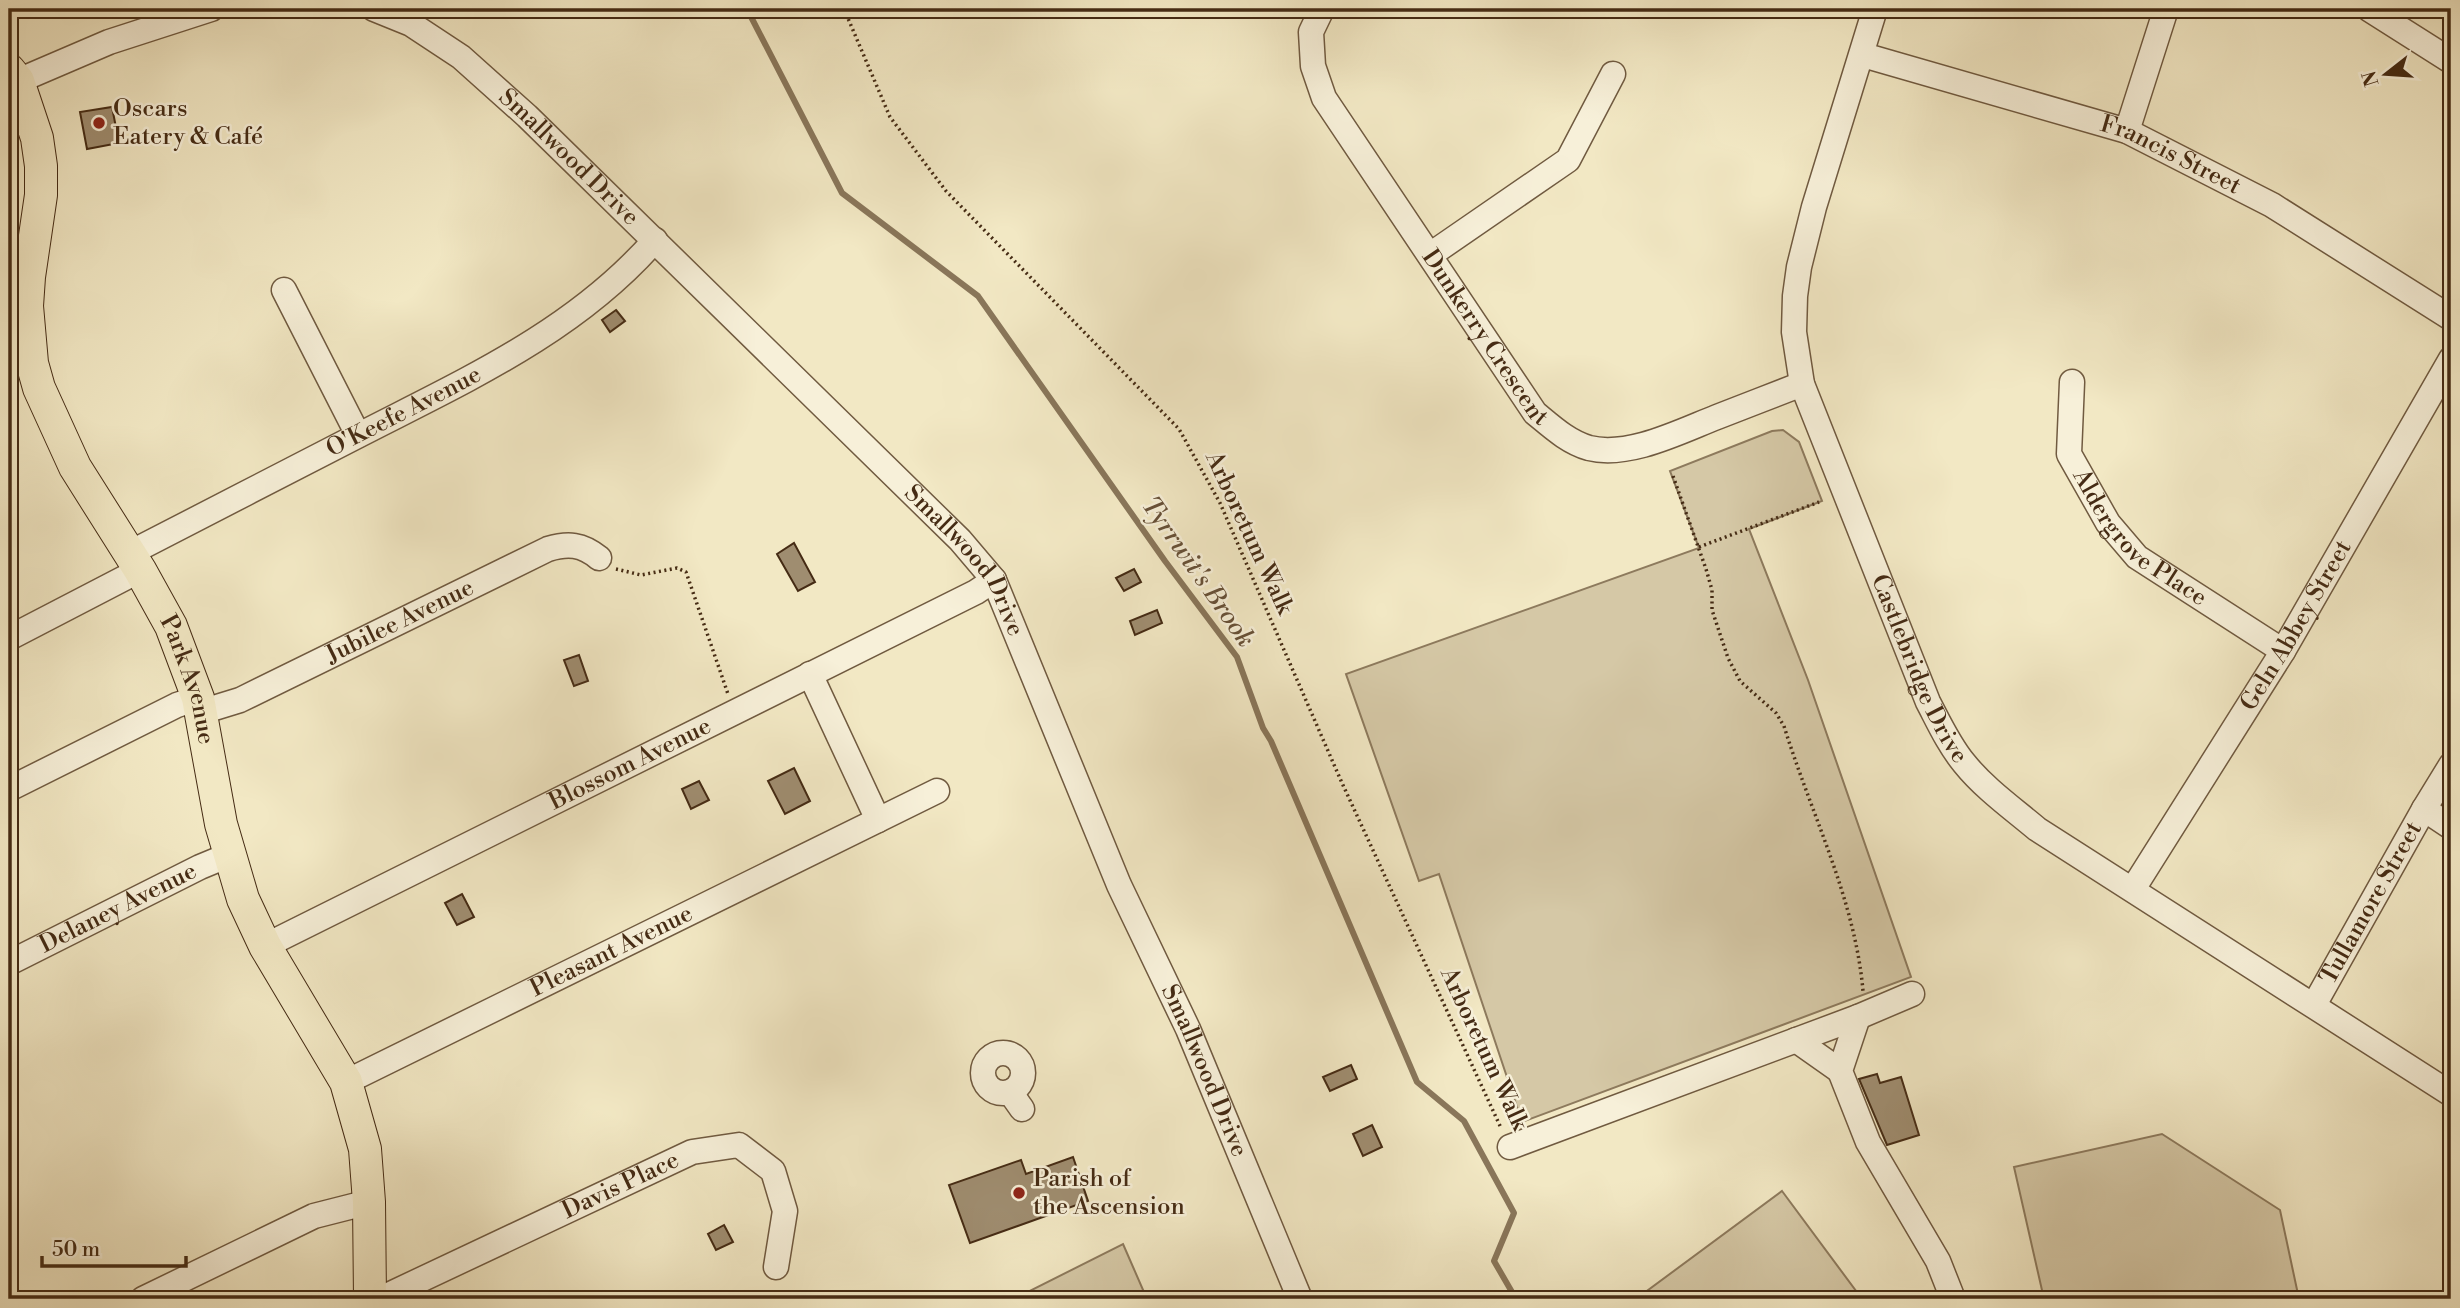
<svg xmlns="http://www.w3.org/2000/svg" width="2460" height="1308" viewBox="0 0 2460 1308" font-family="'Libre Bodoni',serif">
<rect width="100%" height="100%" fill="#f2e8c4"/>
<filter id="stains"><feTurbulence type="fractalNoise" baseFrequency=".00286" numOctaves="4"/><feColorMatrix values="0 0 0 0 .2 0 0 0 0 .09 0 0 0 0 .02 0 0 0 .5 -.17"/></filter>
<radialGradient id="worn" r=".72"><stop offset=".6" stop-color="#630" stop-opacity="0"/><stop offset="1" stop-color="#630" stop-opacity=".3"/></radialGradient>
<path fill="#d5c8a6" stroke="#8d7a5d" stroke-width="2" d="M1783 430 1799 442 1822 501 1749 529 1808 680 1911 977 1522 1122 1439 874 1419 881 1346 674 1699 548 1670 471 1772 431Z
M2162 1134 2280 1210 2299 1299H2044L2014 1167Z
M1782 1191 1862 1299H1636Z
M1123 1244 1147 1299H1014Z"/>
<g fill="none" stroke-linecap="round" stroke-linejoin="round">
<path stroke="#89765a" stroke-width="6" d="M747 9 842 193 978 296 1165 561 1237 657 1263 728 1271 741 1417 1082 1464 1121 1514 1213 1494 1261 1516 1299"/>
</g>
<path fill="#9f8d70" stroke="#452b14" stroke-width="2" d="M112 107 119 143 87 149 80 112Z
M616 310 625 321 610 332 602 320Z
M794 543 815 582 798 591 777 554Z
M1134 569 1141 582 1124 591 1116 578Z
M1157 610 1162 623 1135 635 1130 621Z
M579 655 588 681 574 686 564 660Z
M794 768 810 801 785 814 768 781Z
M699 781 709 800 691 809 682 789Z
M462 894 474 917 457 925 445 903Z
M1351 1065 1357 1079 1330 1091 1323 1077Z
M1877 1074 1880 1083 1901 1077 1919 1135 1887 1145 1859 1079Z
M1372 1125 1382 1147 1363 1156 1353 1134Z
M1073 1157 1088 1201 970 1243 949 1185 1021 1160 1026 1174Z
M724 1225 733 1242 716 1250 708 1234Z"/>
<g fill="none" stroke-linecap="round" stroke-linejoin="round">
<defs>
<g id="minor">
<path id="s1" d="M374 9 411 24 461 57 527 116 960 540 994 580 1119 885 1188 1029 1300 1299"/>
<path id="s2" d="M1322 9 1311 32 1313 66 1324 98 1535 413C1552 427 1568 442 1589 448 1629 458 1681 431 1717 417 1745 406 1774 395 1802 384"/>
<path id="s3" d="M1875 9 1814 207 1799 267 1795 296 1794 332 1802 384 1928 702C1939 723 1949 745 1964 763 1984 788 2012 808 2037 829L2451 1094"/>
<path d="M2369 9 2451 61"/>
<path id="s4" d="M1863 55 2127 131 2272 205 2451 318"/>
<path d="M18 81 109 42 211 9"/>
<path d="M2127 131 2166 9"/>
<path d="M1430 255 1568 160 1613 74"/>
<path d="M284 290 358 435"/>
<path id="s5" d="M2072 382 2069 454 2108 523 2137 557 2283 651"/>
<path id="s6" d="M130 553C207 514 284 473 361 434 466 380 576 331 655 240"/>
<path d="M9 638 140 570"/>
<path d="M810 674 878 820"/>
<path id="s7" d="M201 712 240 700 548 549C568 543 582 544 599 558"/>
<path d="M9 789 177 705 198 698"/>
<path d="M2424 809 2451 827"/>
<path id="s8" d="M2133 889 2283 651 2451 359"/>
<path id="s9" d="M265 946 976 592 994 580"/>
<path id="s10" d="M9 963 200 867 229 855"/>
<path id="s11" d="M2314 1005 2424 809 2451 765"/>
<path d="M1858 1017 1840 1071 1868 1142 1938 1261 1953 1299"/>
<path d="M1796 1040 1840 1071"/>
<circle cx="1003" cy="1073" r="20"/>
<path id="s12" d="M346 1082 937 791"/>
<path d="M1010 1092 1022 1109"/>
<path d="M1510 1147 1858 1017 1912 994"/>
<path d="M143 1299 314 1216 369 1202"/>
<path id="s13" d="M380 1299 692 1152 739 1145 773 1171 785 1211 776 1267"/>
</g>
<g id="major">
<path id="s14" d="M9 70 18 81 37 138 41 166V195L29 277 27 306 32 363 39 388 75 467 140 570 171 626 198 698 221 824 243 899 265 946 346 1082 365 1149 369 1202 370 1299"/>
</g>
</defs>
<use href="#minor" stroke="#705a40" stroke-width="27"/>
<use href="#major" stroke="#452b14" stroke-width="34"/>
<path stroke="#452b14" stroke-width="3.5" stroke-dasharray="2 3.5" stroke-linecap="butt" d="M844 9 890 117 946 191 1179 429 1220 503 1342 783 1501 1128
M1673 476 1706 569 1712 590V610L1728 658 1740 681 1776 713 1784 726C1811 814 1855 899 1863 991
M1699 547 1819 502
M616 569 641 575 677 568 686 572 728 694"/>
<use href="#minor" stroke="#f7f0d9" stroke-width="24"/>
<use href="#major" stroke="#f2e8c4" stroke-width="32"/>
</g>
<g fill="#8f2418" stroke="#f7f0d9" stroke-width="2.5">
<circle cx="99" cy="123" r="7"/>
<circle cx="1019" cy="1193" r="7"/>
</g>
<g text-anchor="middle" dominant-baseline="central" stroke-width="5" stroke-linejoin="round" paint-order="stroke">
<g font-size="24" fill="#452b14" stroke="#f7f0d9" text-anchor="start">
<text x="113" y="109">Oscars<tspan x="113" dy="28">Eatery &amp; Café</tspan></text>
<text x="1033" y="1179">Parish of<tspan x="1033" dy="28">the Ascension</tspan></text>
</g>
<g font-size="24" fill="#452b14" stroke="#f7f0d9">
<text stroke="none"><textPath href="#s4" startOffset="324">Francis Street</textPath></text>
<text stroke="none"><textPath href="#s1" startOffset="247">Smallwood Drive</textPath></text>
<text stroke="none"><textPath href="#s2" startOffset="382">Dunkerry Crescent</textPath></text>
<text stroke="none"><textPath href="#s6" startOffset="308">O'Keefe Avenue</textPath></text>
<text transform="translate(1249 533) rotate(65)">Arboretum Walk</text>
<text stroke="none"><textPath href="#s5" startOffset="184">Aldergrove Place</textPath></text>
<text stroke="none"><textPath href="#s1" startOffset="814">Smallwood Drive</textPath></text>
<text stroke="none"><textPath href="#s7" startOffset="219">Jubilee Avenue</textPath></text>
<text stroke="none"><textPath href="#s8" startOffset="310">Geln Abbey Street</textPath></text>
<text stroke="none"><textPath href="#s3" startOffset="695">Castlebridge Drive</textPath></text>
<text stroke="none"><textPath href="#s14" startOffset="656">Park Avenue</textPath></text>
<text stroke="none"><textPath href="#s9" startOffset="408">Blossom Avenue</textPath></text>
<text stroke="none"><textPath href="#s11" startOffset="117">Tullamore Street</textPath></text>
<text stroke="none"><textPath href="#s10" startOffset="122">Delaney Avenue</textPath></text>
<text stroke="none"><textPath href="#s12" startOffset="296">Pleasant Avenue</textPath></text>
<text transform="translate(1484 1049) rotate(65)">Arboretum Walk</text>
<text stroke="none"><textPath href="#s1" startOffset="1381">Smallwood Drive</textPath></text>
<text stroke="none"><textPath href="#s13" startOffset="266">Davis Place</textPath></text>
</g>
<g font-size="26" font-style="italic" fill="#675037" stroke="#f7f0d9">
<text transform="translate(1198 572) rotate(55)">Tyrrwit's Brook</text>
</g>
</g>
<rect width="2460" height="1308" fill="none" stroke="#f2e8c4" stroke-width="35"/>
<rect x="10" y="10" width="2439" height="1287" fill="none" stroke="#452b14" stroke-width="3.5"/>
<rect x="18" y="18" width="2425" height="1273" fill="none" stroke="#452b14" stroke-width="2"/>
<g transform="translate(2386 74) rotate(253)" stroke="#f7f0d9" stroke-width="5" paint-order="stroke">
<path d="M0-5L12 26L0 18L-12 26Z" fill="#452b14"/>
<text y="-10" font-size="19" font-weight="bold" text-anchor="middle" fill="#452b14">N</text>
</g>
<path d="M42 1256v10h144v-10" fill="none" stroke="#452b14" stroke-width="3.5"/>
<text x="52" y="1256" font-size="21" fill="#452b14" stroke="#f7f0d9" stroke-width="5" paint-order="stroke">50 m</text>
<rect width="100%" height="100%" filter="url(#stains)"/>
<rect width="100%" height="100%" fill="url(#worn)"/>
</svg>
